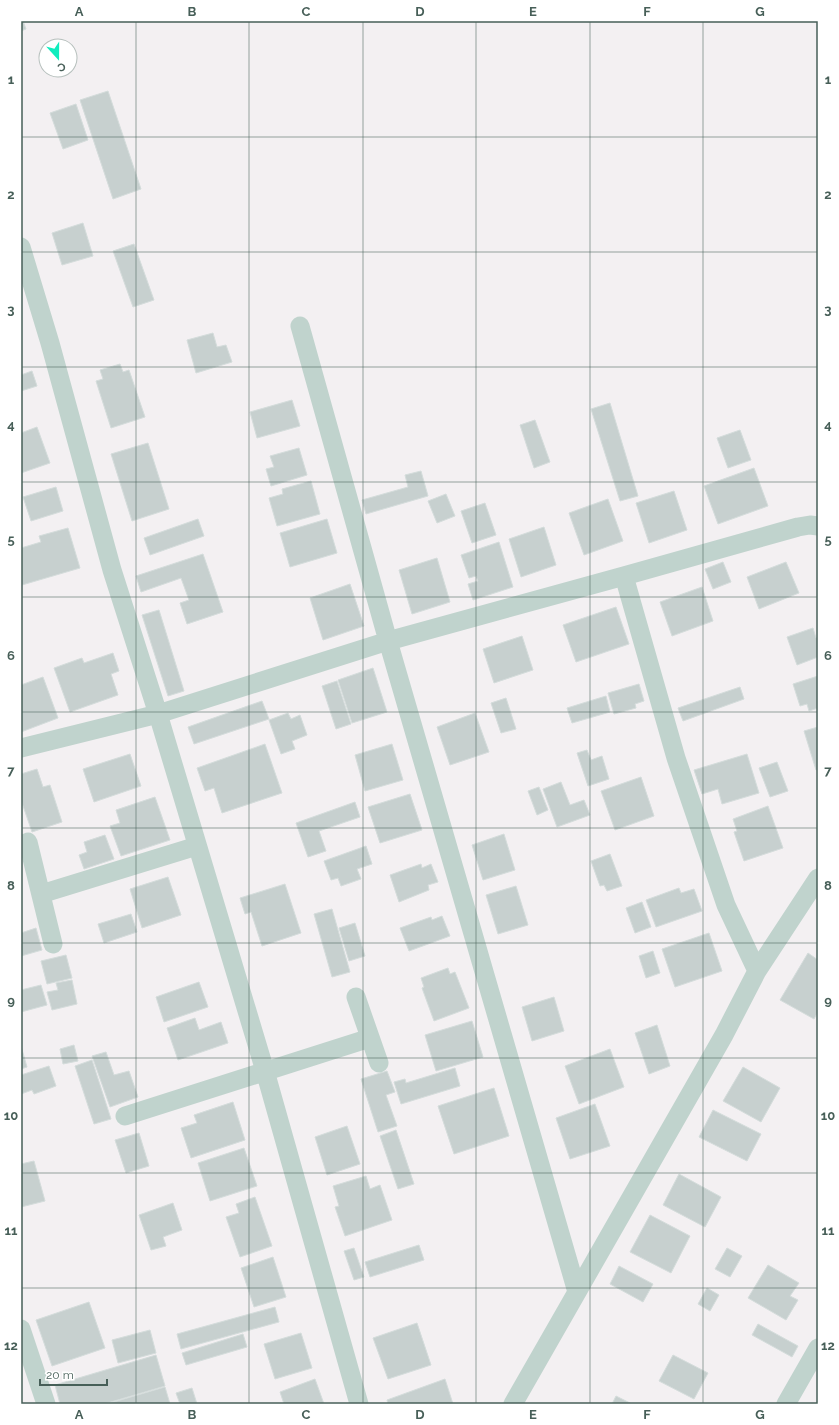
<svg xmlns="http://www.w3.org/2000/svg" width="839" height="1425" viewBox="0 0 839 1425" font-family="Raleway,sans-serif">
<rect width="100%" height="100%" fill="#f3f0f2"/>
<path fill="#c7d0cf" stroke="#d4dcdb" d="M21 21H23L26 29 21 31Z
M108 91 141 189 113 199 80 100Z
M76 104 88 140 63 149 50 113Z
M83 223 93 256 62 265 52 233Z
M134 244 154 300 133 307 113 251Z
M213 333 217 347 226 345 232 362 196 373 187 340Z
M120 364 123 372 129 370 145 417 111 428 96 381 103 379 100 370Z
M32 371 37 386 21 391V375Z
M292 400 300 426 257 438 250 412Z
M610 403 638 496 620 501 591 409Z
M535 420 550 462 534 468 520 425Z
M37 427 50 463 21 473V433Z
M740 430 751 460 728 468 717 438Z
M148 443 169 509 132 521 111 454Z
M299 448 307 475 271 486 266 469 274 467 270 456Z
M754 468 768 506 718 524 704 486Z
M421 471 428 496 366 514 362 500 408 487 405 475Z
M311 481 320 514 277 526 269 498 283 494 282 489Z
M56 487 63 511 31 521 23 497Z
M674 491 687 530 649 543 636 503Z
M446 494 455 516 437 523 428 501Z
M608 499 623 541 584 555 569 513Z
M485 503 496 535 472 543 461 511Z
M198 519 204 536 150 555 144 538Z
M327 519 337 553 290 567 280 533Z
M544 527 556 565 521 577 509 539Z
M68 528 80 568 22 585 21 580V548L41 542 39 536Z
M499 542 513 587 473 600 468 584 478 581 476 576 469 578 461 555Z
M203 554 223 612 187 624 180 603 189 600 181 578 141 592 136 576Z
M437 558 450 602 412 614 399 570Z
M723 562 731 582 713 589 705 569Z
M786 562 799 593 759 609 747 577Z
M350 584 364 626 323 640 310 598Z
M702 587 713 621 672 636 660 602Z
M616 607 629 644 576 662 563 625Z
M159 610 184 691 168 696 142 615Z
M813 628 816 638 818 637V657L797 665 787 637Z
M522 636 533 670 494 683 483 649Z
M113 653 119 671 111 674 118 695 70 712 54 668 82 658 84 663Z
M373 668 387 712 352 723 338 680Z
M818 676V708L809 711 807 704 800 706 793 684Z
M43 677 58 718 21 732V685Z
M337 681 351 724 336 729 322 686Z
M639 684 644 701 635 704 636 708 614 714 608 693Z
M740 687 744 699 683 721 678 708Z
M606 696 610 712 572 723 567 708Z
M506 698 516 729 501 733 491 703Z
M262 701 269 719 194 744 188 727Z
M288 713 291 719 300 715 307 735 292 741 295 749 281 754 269 720Z
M475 713 489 752 450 765 437 727Z
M818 727V770H816L804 731Z
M265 744 282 793 222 813 214 788 205 791 197 768Z
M392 744 403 780 365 791 355 755Z
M587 750 591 760 602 756 609 779 588 786 577 753Z
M130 754 141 786 94 802 83 769Z
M747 754 759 793 722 804 718 789 702 794 694 770Z
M777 762 788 791 770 797 759 768Z
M37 769 43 787 50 785 62 822 32 832 21 800V774Z
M641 777 654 816 615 830 601 791Z
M561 782 570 805 584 800 590 815 557 827 543 789Z
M539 787 548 810 537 815 528 791Z
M410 794 422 830 380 843 368 807Z
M155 797 170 840 121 856 110 826 120 823 116 810Z
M355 802 360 817 319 831 326 851 308 857 296 823Z
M768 806 783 848 744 861 734 832 737 831 733 819Z
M504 834 515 870 483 880 472 845Z
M105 835 114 859 84 869 79 855 87 852 84 842Z
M366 846 372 864 357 869 361 879 341 886 338 878 331 880 324 861Z
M610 854 622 886 607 891 604 885 600 886 591 861Z
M421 864 422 868 431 864 438 882 428 885 429 890 399 902 390 875Z
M168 877 181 915 142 928 130 889Z
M285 884 301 933 262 946 251 912 245 914 240 898Z
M516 886 528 925 498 934 486 895Z
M679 888 681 893 694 889 702 911 656 927 646 900Z
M642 902 651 927 635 933 626 908Z
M332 909 350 972 332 977 314 914Z
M131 914 137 932 104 943 98 924Z
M442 916 450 936 409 951 400 928 431 917 432 920Z
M355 923 365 956 349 961 339 928Z
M36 928 42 950 21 956V933Z
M709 933 722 971 675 987 662 949Z
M653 951 660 973 646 978 639 956Z
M808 953 818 960V1012L814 1019 780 1000Z
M66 955 72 978 47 984 41 961Z
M448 968 450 974 455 972 469 1008 434 1021 422 988 424 987 421 978Z
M72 980 77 1004 52 1010 47 992 58 990 56 983Z
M199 982 208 1007 164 1022 156 997Z
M41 985 47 1005 21 1012V990Z
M554 997 564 1031 532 1041 522 1007Z
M195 1018 199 1030 221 1022 228 1043 178 1060 167 1028Z
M472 1021 483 1057 436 1071 425 1035Z
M657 1025 670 1066 649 1074 635 1033Z
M74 1045 78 1061 63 1064 60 1049Z
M21 1046 27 1067 21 1069Z
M610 1049 624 1087 579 1104 565 1066Z
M106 1052 114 1075 129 1071 138 1097 110 1107 92 1056Z
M92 1060 111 1119 94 1124 75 1066Z
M49 1066 56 1086 34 1094 32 1090 21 1094V1075Z
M743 1067 780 1088 761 1122 723 1101Z
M455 1068 460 1086 401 1104 394 1082 405 1079 406 1083Z
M387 1071 395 1092 386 1095 397 1126 378 1132 361 1079Z
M494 1088 509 1136 454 1154 438 1106Z
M233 1102 245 1140 191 1158 181 1128 197 1123 194 1115Z
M595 1104 610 1146 570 1159 556 1118Z
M713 1110 761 1134 747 1161 699 1137Z
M347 1126 360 1164 327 1175 315 1137Z
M396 1130 414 1184 398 1189 380 1136Z
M139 1133 149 1166 126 1173 115 1140Z
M244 1148 257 1186 210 1201 198 1163Z
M34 1161 45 1201 21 1207V1164Z
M679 1174 721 1197 705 1227 663 1205Z
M366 1176 370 1189 380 1185 392 1220 345 1236 335 1207 339 1206 333 1186Z
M255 1197 272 1246 240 1257 226 1217 239 1213 236 1204Z
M173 1203 182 1230 163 1237 166 1246 151 1250 139 1215Z
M650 1215 690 1236 671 1273 630 1252Z
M419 1245 424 1260 370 1277 365 1262Z
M354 1248 364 1277 354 1280 344 1251Z
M727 1248 742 1256 730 1277 715 1269Z
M273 1257 286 1297 254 1307 241 1268Z
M768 1265 799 1283 790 1296 798 1300 786 1320 748 1298Z
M619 1266 653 1284 643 1302 610 1284Z
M707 1288 719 1295 710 1311 698 1304Z
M89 1302 105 1348 52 1366 36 1320Z
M275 1307 279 1322 181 1349 177 1334Z
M417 1323 431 1365 388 1379 373 1338Z
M758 1324 798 1346 792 1357 752 1335Z
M150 1330 156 1353 118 1363 112 1340Z
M301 1333 312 1368 275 1379 264 1344Z
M243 1334 247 1347 186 1365 182 1353Z
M156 1355 165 1386 104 1404H60L55 1385Z
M673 1355 708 1373 694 1399 659 1381Z
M315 1379 324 1404H284L280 1392Z
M445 1379 453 1404H388L387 1400Z
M165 1387 170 1404H107Z
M192 1388 197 1404H180L176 1393Z
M616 1396 632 1404H612Z"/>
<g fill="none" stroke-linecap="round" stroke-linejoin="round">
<path stroke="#c0d3cd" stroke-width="19" d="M21 247 50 343 112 570 158 714 265 1071 359 1404
M300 326 388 641 577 1292
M624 576 676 758 726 905 757 971
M21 748 158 714 388 641 624 576 798 527 810 525 818 526
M28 842 53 944
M41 894 197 846
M356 997 379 1063
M125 1116 370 1038
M21 1329 46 1404
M513 1404 724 1035 757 971 818 878
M786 1404 818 1348"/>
</g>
<path fill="none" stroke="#475f58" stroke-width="1" stroke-opacity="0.55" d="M136 21V1404M249 21V1404M363 21V1404M476 21V1404M590 21V1404M703 21V1404M21 137H818M21 252H818M21 367H818M21 482H818M21 597H818M21 712H818M21 828H818M21 943H818M21 1058H818M21 1173H818M21 1288H818"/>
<rect width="839" height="1425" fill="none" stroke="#ffffff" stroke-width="44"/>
<g transform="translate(58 58) rotate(159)"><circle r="19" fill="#ffffff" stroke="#b5bfbc"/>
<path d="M0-3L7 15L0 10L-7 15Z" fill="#10edbe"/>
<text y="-6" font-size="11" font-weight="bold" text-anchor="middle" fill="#475f58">С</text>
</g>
<path d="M40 1379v6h67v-6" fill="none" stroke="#475f58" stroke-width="2"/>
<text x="46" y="1379" font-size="12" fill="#475f58" stroke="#ffffff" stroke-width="3" paint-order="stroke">20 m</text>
<rect x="22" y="22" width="795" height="1381" fill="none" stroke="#475f58" stroke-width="1.5"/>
<g font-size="13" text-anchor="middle" font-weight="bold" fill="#475f58">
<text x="79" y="16">A</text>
<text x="192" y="16">B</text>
<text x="306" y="16">C</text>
<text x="420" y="16">D</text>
<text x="533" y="16">E</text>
<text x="647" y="16">F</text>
<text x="760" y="16">G</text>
<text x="11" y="84">1</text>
<text x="828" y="84">1</text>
<text x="11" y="199">2</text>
<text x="828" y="199">2</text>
<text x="11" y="314">3</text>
<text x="828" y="314">3</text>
<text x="11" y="429">4</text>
<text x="828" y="429">4</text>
<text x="11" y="544">5</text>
<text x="828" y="544">5</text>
<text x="11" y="660">6</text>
<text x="828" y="660">6</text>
<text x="11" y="775">7</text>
<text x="828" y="775">7</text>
<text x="11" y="890">8</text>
<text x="828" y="890">8</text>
<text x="11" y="1005">9</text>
<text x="828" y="1005">9</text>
<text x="11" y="1120">10</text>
<text x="828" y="1120">10</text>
<text x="11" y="1235">11</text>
<text x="828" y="1235">11</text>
<text x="11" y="1350">12</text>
<text x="828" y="1350">12</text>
<text x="79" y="1419">A</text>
<text x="192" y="1419">B</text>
<text x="306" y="1419">C</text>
<text x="420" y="1419">D</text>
<text x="533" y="1419">E</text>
<text x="647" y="1419">F</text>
<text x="760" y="1419">G</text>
</g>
</svg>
